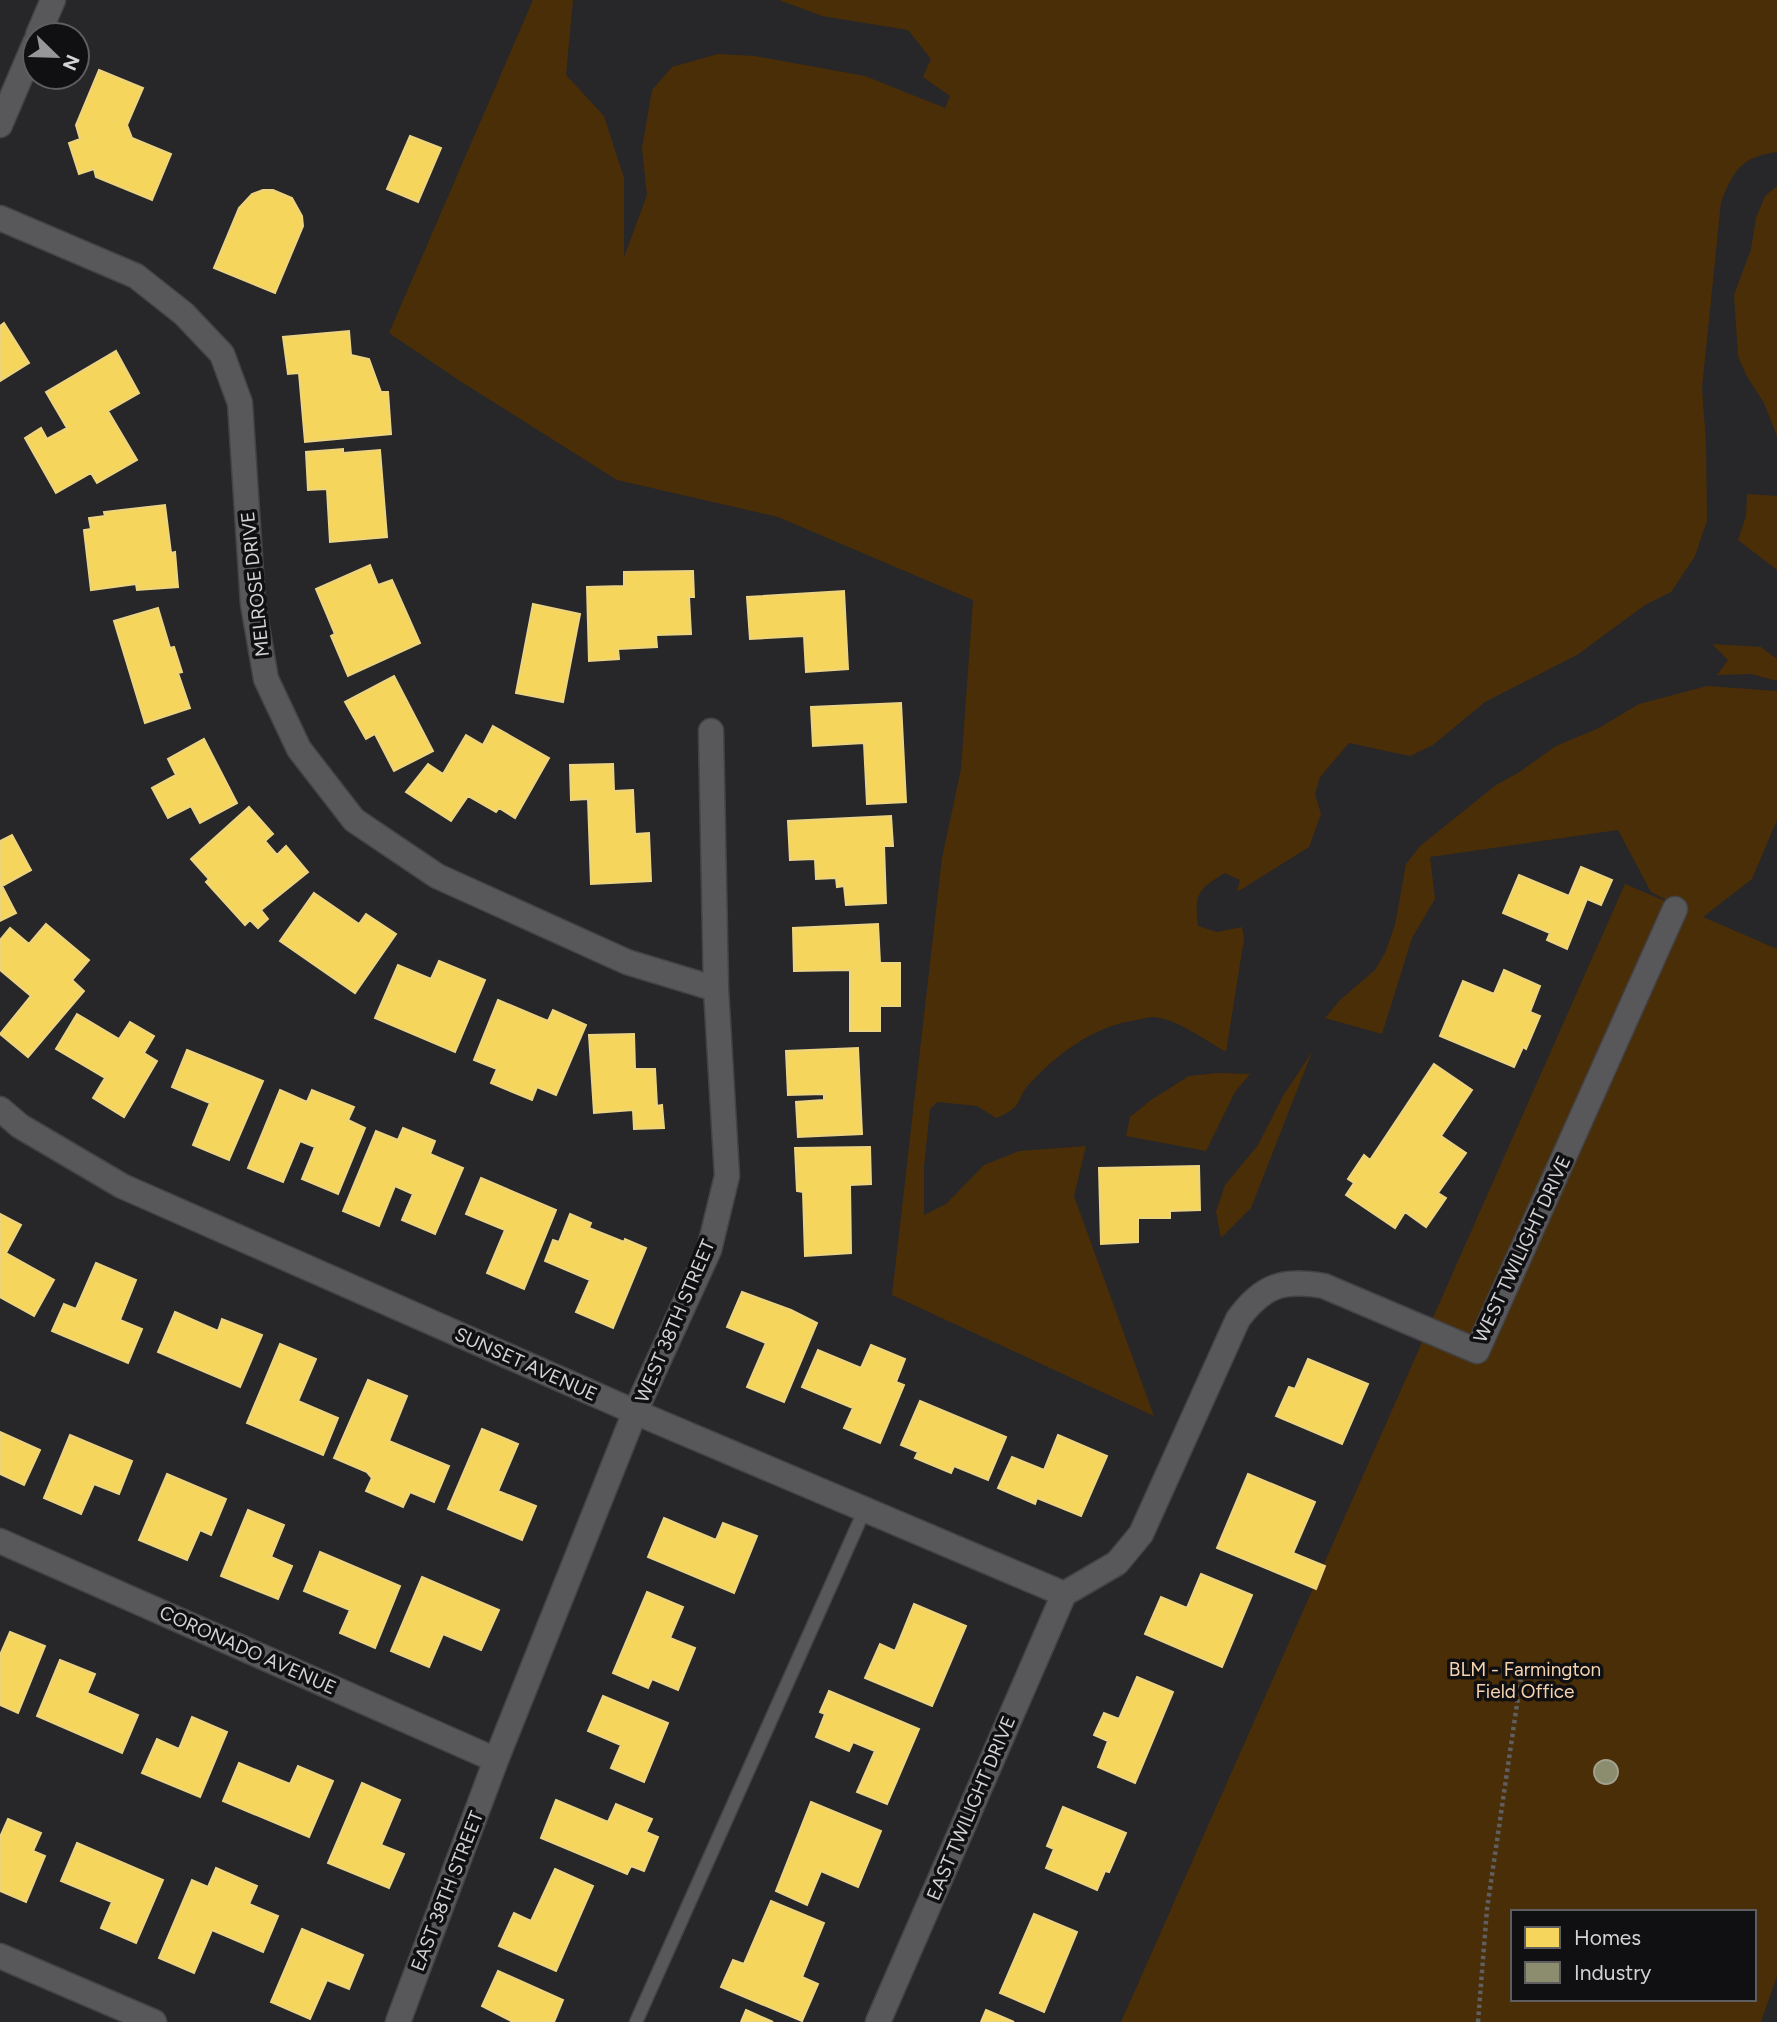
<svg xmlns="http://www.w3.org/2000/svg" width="1777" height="2022" viewBox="0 0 1777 2022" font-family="Figtree,sans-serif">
<rect width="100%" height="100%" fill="#272629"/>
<path fill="#4a2e07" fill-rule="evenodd" d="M533 0H573L566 75 604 116 624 178V257L647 195 642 148 652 90 672 67 718 54 755 56 865 76 945 108 950 96 923 77 931 59 908 30 822 16 779 0H1777V152C1741 157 1734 170 1721 202L1702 388 1706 443 1707 521 1695 556 1671 592 1645 605 1577 655 1485 702 1433 745 1410 756 1349 743 1320 777 1315 794 1321 814 1309 847 1237 892 1240 880 1225 873C1198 889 1194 894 1198 926L1217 932 1242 927 1244 939 1226 1052C1207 1041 1175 1018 1153 1017 1148 1017 1142 1019 1137 1020 1095 1026 1061 1051 1032 1081 1014 1099 1026 1106 996 1118L977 1106 937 1102 930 1109 924 1167V1215L946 1204 984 1165 1019 1151 1086 1146 1074 1196 1154 1416 892 1295 942 858 961 769 973 600 778 517 617 480 463 383 389 333Z
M1777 186V436L1764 403 1746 375 1738 356 1734 295 1751 249 1756 218 1765 196Z
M1747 494 1777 496V570L1738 540 1746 516Z
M1712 644 1761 647 1777 659V681L1751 674 1717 675 1728 660Z
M1707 686 1777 691V820L1752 879 1703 917 1777 949V1976L1761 2022H1121L1625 884 1684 909 1651 892 1618 830 1430 857 1435 899 1412 938 1382 1034 1325 1018 1340 1000 1375 970 1385 953 1395 925 1406 864 1420 846 1496 785 1518 773 1556 746 1599 728 1639 704ZM1513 1912H1754V1999H1513Z
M1312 1052 1251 1208 1221 1238 1216 1212 1225 1185 1258 1145 1283 1096Z
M1217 1073 1250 1074 1235 1092 1206 1151 1126 1136 1130 1117 1151 1100 1189 1076Z"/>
<path fill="#f6d55c" stroke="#ecd480" stroke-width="2" d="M99 70 143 88 127 125 132 138 171 154 152 200 96 177 94 169 79 174 69 143 80 139 76 125Z
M410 136 441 148 418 202 387 189Z
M263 190H273L292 198 302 216 303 226 275 293 214 268 239 208 252 194Z
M4 323 29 363 0 381V326Z
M349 331 351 355 369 359 381 392H388L391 434 305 442 299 373 288 374 283 337Z
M116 351 139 393 108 411 137 460 97 483 91 473 56 493 25 438 41 428 47 439 67 428 46 392Z
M343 449V453L380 450 387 537 330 542 327 489 308 490 306 452Z
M165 505 171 553 175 552 178 587 137 590 136 584 91 590 84 530 91 529 89 518 105 516 104 512Z
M370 565 378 585 392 580 420 643 348 676 331 636 335 634 316 589Z
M693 571 694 597H689L691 634 656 635 657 647 618 649 619 659 589 661 587 587 624 586V572Z
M844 591 848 669 806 672 804 636 750 639 747 597Z
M533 604 580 614 563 702 516 693Z
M158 608 170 648 174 647 182 672 178 673 190 708 145 723 114 621Z
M394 676 433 751 394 771 375 734 366 739 345 702Z
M901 703 906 802 867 804 864 743 813 746 811 707Z
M493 726 549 758 515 818 499 808 496 812 468 796 451 821 406 792 428 764 443 774 466 735 483 745Z
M204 739 237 803 200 823 191 806 168 818 152 788 176 775 168 759Z
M613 764 614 791 633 790 635 834 649 833 651 881 591 884 588 799 571 800 570 765Z
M249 807 273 834 265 841 277 855 286 846 308 872 261 910 268 919 258 928 250 920 245 925 206 882 209 879 191 859Z
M891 816 893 846H884L886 903 846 905 844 886 837 887 836 878 816 879 815 859 790 860 788 821Z
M12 835 31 870 2 886 16 913 0 921V841Z
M1581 867 1612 880 1601 905 1587 899 1567 949 1547 940 1550 933 1503 913 1519 875 1569 896Z
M314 893 359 924 366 914 396 934 355 993 280 941Z
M46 924 89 960 72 980 84 991 28 1057 0 1034 31 996 0 970V940L10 928 29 944Z
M878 924 880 963H900V1006H880V1031H850V970L794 971 793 928Z
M439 961 485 980 455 1052 375 1018 398 965 431 979Z
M1504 970 1540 986 1530 1012 1540 1016 1526 1049 1523 1047 1514 1067 1440 1036 1463 981 1494 994Z
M498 1000 548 1021 553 1010 586 1025 556 1095 537 1087 532 1100 491 1083 497 1069 474 1060Z
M77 1014 119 1039 130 1022 154 1036 144 1053 157 1061 124 1117 93 1098 105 1078 56 1049Z
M634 1034 635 1069H655L657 1106 662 1105 664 1128 634 1129 633 1110 594 1113 589 1035Z
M858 1048 862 1134 798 1137 796 1102 824 1100V1094L788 1095 786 1051Z
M187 1050 263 1081 229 1160 193 1145 210 1103 172 1087Z
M1434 1064 1472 1090 1441 1136 1466 1153 1438 1193 1446 1198 1426 1227 1405 1212 1395 1228 1346 1195 1354 1183 1348 1179 1364 1155 1370 1160Z
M280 1090 307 1102 312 1090 354 1107 348 1120 365 1128 338 1194 302 1179 315 1147 300 1141 283 1182 248 1168Z
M403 1128 435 1141 430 1154 463 1168 435 1234 402 1220 413 1194 395 1186 379 1226 343 1211 376 1131 398 1140Z
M870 1147 871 1184 850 1185 851 1253 805 1256 803 1192 797 1191 795 1148Z
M1199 1166 1200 1210 1170 1211V1218H1138V1242L1101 1244 1099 1168Z
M481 1178 556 1210 524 1289 487 1273 505 1230 466 1214Z
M0 1214 21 1225 6 1253 54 1280 34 1316 0 1297Z
M570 1214 591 1223 589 1228 624 1242 625 1239 646 1248 613 1328 576 1312 590 1280 545 1261 553 1240 559 1242Z
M96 1263 136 1280 120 1320 142 1329 128 1363 52 1331 64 1304 76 1309Z
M742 1292 791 1310 817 1323 784 1402 747 1387 766 1343 727 1327Z
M175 1312 218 1331 222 1319 262 1335 240 1387 158 1352Z
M280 1344 316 1359 298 1401 338 1418 323 1455 247 1423Z
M871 1345 905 1359 896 1382 904 1385 880 1443 844 1428 853 1408 802 1387 818 1350 861 1368Z
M1308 1359 1368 1384 1342 1444 1276 1416 1289 1387 1295 1389Z
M368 1380 407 1396 389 1441 449 1466 434 1502 410 1492 403 1507 366 1491 372 1478 367 1472 334 1458Z
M920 1401 1006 1437 988 1480 954 1466 951 1473 915 1458 918 1452 901 1445Z
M482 1429 518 1444 498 1491 536 1506 522 1540 448 1509Z
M0 1432 40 1450 24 1485 0 1474Z
M70 1435 132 1461 119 1494 94 1484 81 1514 44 1498Z
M1058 1435 1107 1456 1081 1516 1037 1498 1035 1504 998 1488 1012 1457 1044 1470Z
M167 1474 226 1499 211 1535 200 1530 187 1560 139 1540Z
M1248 1474 1315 1502 1293 1553 1325 1566 1316 1589 1217 1548Z
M248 1510 284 1525 271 1557 292 1566 278 1599 221 1576Z
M664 1518 716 1540 723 1523 757 1536 734 1593 648 1557Z
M320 1552 400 1586 375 1648 340 1633 350 1610 304 1591Z
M1201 1574 1252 1595 1222 1667 1145 1634 1161 1597 1187 1608Z
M422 1577 499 1610 481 1650 443 1634 429 1667 391 1651Z
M647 1592 683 1607 670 1638 695 1648 678 1690 652 1679 648 1688 613 1673Z
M914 1604 966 1626 932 1706 865 1678 880 1644 895 1651Z
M10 1632 45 1646 18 1713 0 1705V1655Z
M60 1660 95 1674 87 1693 138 1715 122 1753 37 1716Z
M1137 1677 1173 1692 1135 1783 1098 1767 1108 1741 1094 1735 1104 1713 1119 1719Z
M829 1691 919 1729 887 1804 857 1792 875 1751 853 1742 849 1751 816 1737 825 1714 820 1712Z
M603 1696 668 1723 644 1782 611 1768 621 1745 588 1731Z
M192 1717 227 1732 200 1797 142 1773 157 1739 179 1749Z
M239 1763 290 1784 298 1766 333 1781 309 1837 223 1801Z
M362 1783 400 1800 381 1845 404 1854 389 1888 328 1863Z
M556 1800 608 1822 616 1804 652 1819 646 1832 658 1837 644 1871 631 1866 627 1874 541 1838Z
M811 1802 881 1831 858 1887 821 1871 807 1905 776 1891Z
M1063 1807 1126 1833 1109 1872 1105 1871 1097 1890 1046 1868 1054 1849 1047 1846Z
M8 1819 41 1833 33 1851 45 1856 26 1902 0 1891V1837Z
M77 1843 163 1880 136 1943 101 1928 112 1902 61 1881Z
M216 1868 257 1886 249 1904 278 1916 263 1952 212 1930 194 1973 159 1958 192 1880 208 1887Z
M555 1869 593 1886 556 1971 499 1946 514 1913 531 1921Z
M771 1901 824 1923 802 1977 818 1984 802 2021 721 1987 733 1960 744 1964Z
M1034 1914 1077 1932 1044 2012 1000 1993Z
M302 1929 363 1955 349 1989 327 1980 310 2019 271 2002Z
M498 1971 563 2000 554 2022H513L482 2006Z
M746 2010 773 2022H741Z
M986 2010 1014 2022H981Z"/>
<path fill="#8c8c6e" stroke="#a1a18d" stroke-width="2" d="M1594 1772a12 12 0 1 1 24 0a12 12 0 1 1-24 0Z"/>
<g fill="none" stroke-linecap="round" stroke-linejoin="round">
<defs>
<path id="lane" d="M636 2022 865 1509"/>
<path id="street" d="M38 35 53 0
M0 125 35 43
M0 218 136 276 184 314 222 354 240 403 253 604 266 679 299 749 354 820 437 876 627 962 716 989
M0 1109 20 1126 122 1186 635 1412 1064 1594
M0 1541 496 1760
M1064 1594 1117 1563 1141 1534 1238 1319C1263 1285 1283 1279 1324 1286L1477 1351 1675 909
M0 1956 154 2022
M398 2022 496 1760 635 1412 709 1250 727 1176 716 989 711 731
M878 2022 1064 1594"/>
</defs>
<use href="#lane" stroke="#434245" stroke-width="15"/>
<use href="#street" stroke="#434245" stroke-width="27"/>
<path stroke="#5f5f60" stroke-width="4.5" stroke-dasharray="3.5 3.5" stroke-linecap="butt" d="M1478 2022 1487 1909 1522 1670"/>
<use href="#lane" stroke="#58575a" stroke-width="12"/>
<use href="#street" stroke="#58575a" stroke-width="24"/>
</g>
<g text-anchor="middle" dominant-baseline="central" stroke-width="7" stroke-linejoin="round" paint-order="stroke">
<g font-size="19" fill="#d3d2d5" stroke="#100f11">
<text transform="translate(255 584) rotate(-96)">MELROSE DRIVE</text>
<text transform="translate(1522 1249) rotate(-65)">WEST TWILIGHT DRIVE</text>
<text transform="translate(675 1321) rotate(-67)">WEST 38TH STREET</text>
<text transform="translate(526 1364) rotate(24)">SUNSET AVENUE</text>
<text transform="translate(248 1650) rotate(24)">CORONADO AVENUE</text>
<text transform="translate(971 1808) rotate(-67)">EAST TWILIGHT DRIVE</text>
<text transform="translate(447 1891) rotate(-69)">EAST 38TH STREET</text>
</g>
<g font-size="19" fill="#f7d4b0" stroke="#100f11">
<text x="1525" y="1669">BLM - Farmington<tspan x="1525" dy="22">Field Office</tspan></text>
</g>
</g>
<rect x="1511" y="1910" width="245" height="91" fill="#100f11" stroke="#5e5d5f" stroke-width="2"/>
<rect x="1525" y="1927" width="35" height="21" fill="#f6d55c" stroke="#5e5d5f" stroke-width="2"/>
<text x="1574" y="1945" font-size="21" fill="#d3d2d5">Homes</text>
<rect x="1525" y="1962" width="35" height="21" fill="#8c8c6e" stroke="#5e5d5f" stroke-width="2"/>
<text x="1574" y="1980" font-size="21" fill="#d3d2d5">Industry</text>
<g transform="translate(56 56) rotate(113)"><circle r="33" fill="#100f11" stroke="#5e5d5f" stroke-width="2"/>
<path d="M0-5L12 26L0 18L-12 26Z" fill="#979699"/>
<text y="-10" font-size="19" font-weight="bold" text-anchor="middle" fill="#d3d2d5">N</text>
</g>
</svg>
